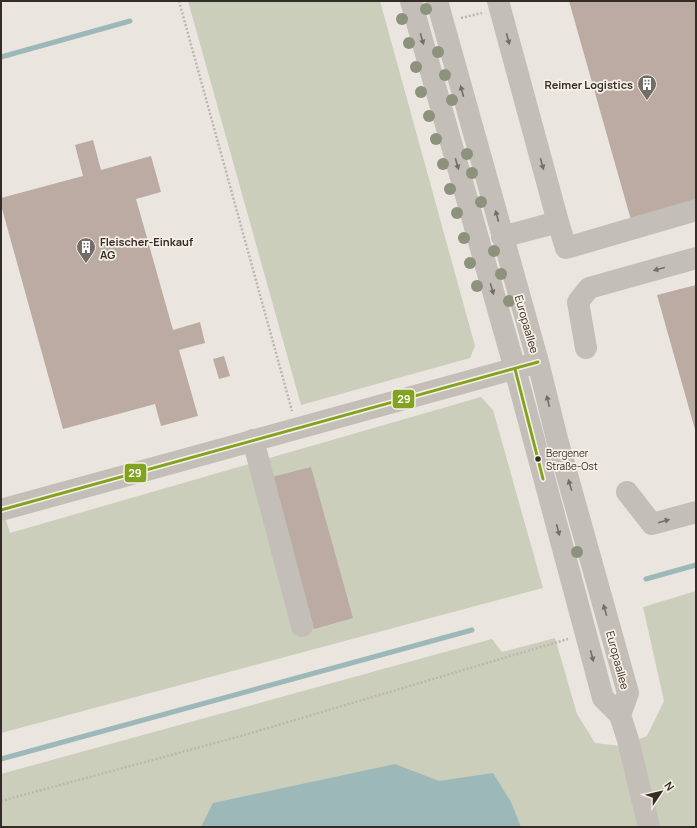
<svg xmlns="http://www.w3.org/2000/svg" width="697" height="828" viewBox="0 0 697 828" font-family="Manrope,sans-serif">
<rect width="100%" height="100%" fill="#eae5df"/>
<path fill="#caceba" d="M188 1H380L475 346 470 358 301 405Z
M481 397 493 410 543 588 1 733V504L10 533Z
M696 591V827H1V774L492 639 502 652 555 638 577 714 595 743 621 746 647 736 664 701 643 607Z"/>
<path fill="#9db8b9" d="M395 764 439 781 493 773 511 802 521 827H201L213 803Z"/>
<g fill="none" stroke-linecap="round" stroke-linejoin="round">
<path stroke="#9db8b9" stroke-width="5" d="M1 57 130 21
M646 579 696 565
M1 759 472 630"/>
</g>
<path fill="#bcaba2" d="M569 1H696V201L631 220Z
M93 140 101 170 151 156 161 192 136 199 173 330 200 322 205 343 179 350 198 416 161 426 155 404 63 429 1 205V198L83 176 75 145Z
M696 285V433L657 295Z
M224 356 230 376 219 379 213 359Z
M311 467 353 618 314 629 272 477Z"/>
<g fill="none" stroke-linecap="round" stroke-linejoin="round">
<path stroke="#bbb6b1" stroke-width="2.5" stroke-dasharray="2 2" stroke-linecap="butt" d="M179 1 292 411
M461 18 482 13
M1 801 241 736 568 639"/>
<path stroke="#c3beb8" stroke-width="22" d="M411 1 515 369 603 698 620 715 628 740 649 827
M437 1 538 362 557 439 628 693 620 715
M498 1 558 222 502 237
M558 222 566 248 696 210
M586 348 578 302 589 288 696 258
M253 440 302 626
M627 492 652 524 696 512
M1 510 528 365"/>
<defs>
<path id="bus-1" d="M515 369 543 479
M1 510 538 362"/>
</defs>
<use href="#bus-1" stroke="#f7f0e6" stroke-width="6"/>
<use href="#bus-1" stroke="#81a321" stroke-width="3"/>
</g>
<g fill="#8d927d">
<circle cx="426" cy="9" r="6"/>
<circle cx="402" cy="19" r="6"/>
<circle cx="409" cy="43" r="6"/>
<circle cx="438" cy="52" r="6"/>
<circle cx="416" cy="67" r="6"/>
<circle cx="445" cy="75" r="6"/>
<circle cx="421" cy="92" r="6"/>
<circle cx="452" cy="100" r="6"/>
<circle cx="429" cy="116" r="6"/>
<circle cx="436" cy="139" r="6"/>
<circle cx="467" cy="154" r="6"/>
<circle cx="443" cy="164" r="6"/>
<circle cx="472" cy="173" r="6"/>
<circle cx="450" cy="189" r="6"/>
<circle cx="481" cy="202" r="6"/>
<circle cx="457" cy="213" r="6"/>
<circle cx="464" cy="238" r="6"/>
<circle cx="494" cy="251" r="6"/>
<circle cx="470" cy="263" r="6"/>
<circle cx="501" cy="274" r="6"/>
<circle cx="477" cy="286" r="6"/>
<circle cx="509" cy="301" r="6"/>
<circle cx="577" cy="552" r="6"/>
</g>
<defs><path id="oneway-solid" d="M-6-.8H1V-3.2L6.5 0L1 3.2V.8H-6Z"/></defs>
<g fill="#746e68">
<use href="#oneway-solid" transform="translate(422 39) rotate(74)"/>
<use href="#oneway-solid" transform="translate(508 39) rotate(75)"/>
<use href="#oneway-solid" transform="translate(462 91) rotate(-105)"/>
<use href="#oneway-solid" transform="translate(457 164) rotate(74)"/>
<use href="#oneway-solid" transform="translate(542 164) rotate(75)"/>
<use href="#oneway-solid" transform="translate(497 216) rotate(-105)"/>
<use href="#oneway-solid" transform="translate(659 269) rotate(165)"/>
<use href="#oneway-solid" transform="translate(492 289) rotate(74)"/>
<use href="#oneway-solid" transform="translate(548 401) rotate(-103)"/>
<use href="#oneway-solid" transform="translate(570 485) rotate(-106)"/>
<use href="#oneway-solid" transform="translate(664 521) rotate(-16)"/>
<use href="#oneway-solid" transform="translate(558 530) rotate(75)"/>
<use href="#oneway-solid" transform="translate(605 610) rotate(-106)"/>
<use href="#oneway-solid" transform="translate(592 656) rotate(75)"/>
</g>
<defs>
<symbol id="building-pin" viewBox="-11 -11 22 30"><path d="M0 17L-7.5 6A9.5 9.5 0 1 1 7.5 6Z" fill="#736d67" stroke="#f7f0e6"/><path d="M-4-6H4V6H1V3H-1V6H-4ZM-2.5-4.3h1.7v1.8h-1.7ZM.8-4.3h1.7v1.8H.8ZM-2.5-1h1.7V.8h-1.7ZM.8-1h1.7V.8H.8Z" fill="#fff"/></symbol>
</defs>
<g fill-rule="evenodd">
<use href="#building-pin" x="636" y="73" width="22" height="30"/>
<use href="#building-pin" x="75" y="236" width="22" height="30"/>
</g>
<circle fill="#332c27" stroke="#f7f0e6" stroke-width="1.5" cx="538" cy="459" r="3.5"/>
<g text-anchor="middle" dominant-baseline="central" stroke-width="3.5" stroke-linejoin="round" paint-order="stroke">
<g font-size="10" fill="#332c27" stroke="#f7f0e6" text-anchor="start">
<text x="546" y="453">Bergener<tspan x="546" dy="13">Straße-Ost</tspan></text>
</g>
<g font-size="11" font-weight="bold" fill="#332c27" stroke="#f7f0e6" text-anchor="end">
<text x="633" y="84">Reimer Logistics</text>
<text x="100" y="241" text-anchor="start">Fleischer-Einkauf<tspan x="100" dy="13">AG</tspan></text>
</g>
<g font-size="11" fill="#332c27" stroke="#f7f0e6">
<text transform="translate(527 324) rotate(74)">Europaallee</text>
<text transform="translate(618 660) rotate(75)">Europaallee</text>
</g>
</g>
<g stroke="#f7f0e6" stroke-width="1.5">
<rect x="392" y="389" width="23" height="20" rx="4" fill="#81a321"/>
<rect x="124" y="463" width="23" height="20" rx="4" fill="#81a321"/>
</g>
<g font-size="11" text-anchor="middle" font-weight="bold" fill="#fff">
<text x="404" y="403">29</text>
<text x="135" y="477">29</text>
</g>
<rect width="697" height="828" fill="none" stroke="#332c27" stroke-width="4"/>
<g transform="translate(661 792) rotate(55)" stroke="#f7f0e6" stroke-width="3" paint-order="stroke">
<path d="M0-3L7 15L0 10L-7 15Z" fill="#332c27"/>
<text y="-6" font-size="11" font-weight="bold" text-anchor="middle" fill="#332c27">N</text>
</g>
</svg>
